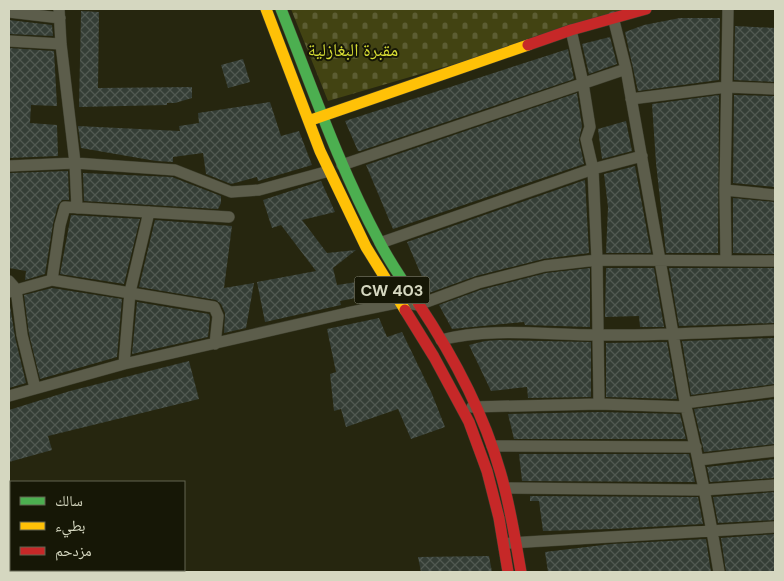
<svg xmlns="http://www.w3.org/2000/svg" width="784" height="581" viewBox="0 0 784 581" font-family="'DM Sans','Noto Naskh Arabic',sans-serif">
<defs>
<pattern id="cemetery-stones" width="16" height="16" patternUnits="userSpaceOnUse" patternTransform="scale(1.25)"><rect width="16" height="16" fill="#424312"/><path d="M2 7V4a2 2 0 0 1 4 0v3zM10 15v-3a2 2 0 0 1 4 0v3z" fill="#5c5d33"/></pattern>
<pattern id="building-cross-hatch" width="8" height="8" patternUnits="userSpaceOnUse" patternTransform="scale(1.25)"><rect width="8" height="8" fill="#353e36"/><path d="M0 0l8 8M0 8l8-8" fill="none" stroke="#515951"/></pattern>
</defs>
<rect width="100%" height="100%" fill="#26260f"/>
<path fill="url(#cemetery-stones)" d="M291 9H635L571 30 328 101Z"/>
<path fill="url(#building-cross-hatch)" d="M81 11 99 12 98 88 192 87V98L175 103H167V105L79 107Z
M680 18H720L719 80 638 91 625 32 644 25Z
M9 20 52 25 53 36 9 34Z
M735 26 775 28V82L734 80Z
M610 37 617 64 589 74 582 44Z
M9 48 54 51 57 106 31 105 30 123 57 125 58 156 9 158Z
M568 49 574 79 360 151H358L345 121Z
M243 59 250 82 228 88 221 65Z
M577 93 582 126 579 140 584 164 393 229 366 165Z
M719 95 718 253H666L656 163 652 104Z
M734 95 775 96V187L733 183Z
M270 102 281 136 299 131 312 165 258 181 257 177 231 184 206 174 203 153 173 157V162L156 161 81 148 78 126 180 131 179 126 199 123 198 113Z
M626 121 632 151 602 159 598 129Z
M635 166 651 253H606L608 207 604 174Z
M68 171 69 200H62L58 205 53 224 45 274 25 280 26 271 9 268V173Z
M83 173 172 177 221 196V203L218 209 84 201Z
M585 180 589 253 543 259 476 276 429 293 407 242Z
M321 181 335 212 302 220 327 253 356 250 333 268 337 285 364 281 367 296 340 301 341 305 265 322 257 282 316 271 281 225 272 228 263 200Z
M733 198 775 202V254L733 253Z
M71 215 140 219 124 284 60 274Z
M155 220 232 226 224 288 254 283 246 328 224 333 225 313 221 304 216 300 139 287Z
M590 268V327L525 325 524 322 452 329 439 305 480 290 546 273Z
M606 268H654L664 327H640L639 316 605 317Z
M669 268H775V323L679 326Z
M52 288 122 299 117 357 40 379 29 334 24 295Z
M9 299 15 337 26 383 9 388Z
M137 302 209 314 210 317 208 337 132 354Z
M379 318 387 337 402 332 432 394 445 427 411 439 398 409 346 427 341 409 334 411 330 374 336 372 327 329Z
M775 338V384L691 395 682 341Z
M499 340 591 342V397L528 398 527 387 491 391 469 345 485 341Z
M667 342 677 399 606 397V343Z
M189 361 199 399 48 436 52 450 9 462V410L70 391Z
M775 399V444L704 452 694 409Z
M599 412 680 414 686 439H514L508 414Z
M519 454H689L695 482 522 481Z
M775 459V478L710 482 707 467Z
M775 492V520L718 523 713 497Z
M530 496 698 497 703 524 611 529 543 531 539 501H530Z
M775 534V572H726L721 538Z
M706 539 711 572H548L545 552 611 544Z
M489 556 492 572H421L418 557Z"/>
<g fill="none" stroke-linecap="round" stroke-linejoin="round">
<defs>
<path id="street" d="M59 9 61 44 75 163 175 170 231 192 259 190 329 171
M9 12 60 18
M613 17 626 69 686 407C699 461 710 517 719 572
M571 30 583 83 590 127 586 139 593 169 597 260 599 404
M9 41 61 44
M631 99 726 87 775 89
M342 165 626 69
M9 166 75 163 77 208
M725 190 775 195
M380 243 593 169 642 156
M726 260 725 190 728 9
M52 280 60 225 65 207 229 217
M9 281 16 289 22 335 35 388
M9 292 52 280 214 307 218 316 215 344
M441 340C491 327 546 335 597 335 656 336 716 332 775 330
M124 364 130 292 149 212
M9 396 124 364 347 313 401 302 418 305 478 283 545 266 597 260 775 261
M685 403 775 391
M472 407 599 404 686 407
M492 446 696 447
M699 460 775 451
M505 488 703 490 775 485
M9 508 11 512
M510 543 775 527
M42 570 43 572"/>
<path id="fast" d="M281 9C312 87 339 167 379 241 390 263 404 283 418 303"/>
<path id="slow" d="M266 9 320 151 366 247 405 310
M311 120 528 45"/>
<path id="jam" d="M528 45 571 30 646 9
M418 303C452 354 483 411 500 471 510 504 515 538 521 572
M405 310 434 357 469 422 487 471 499 518 508 572"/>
</defs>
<use href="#street" stroke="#3f402f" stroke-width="12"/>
<use href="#fast" stroke="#3f402f" stroke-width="12"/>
<use href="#slow" stroke="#3f402f" stroke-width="12"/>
<use href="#jam" stroke="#3f402f" stroke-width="12"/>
<use href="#street" stroke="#5c5d4b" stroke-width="11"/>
<use href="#fast" stroke="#4caf50" stroke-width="11"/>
<use href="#slow" stroke="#ffc107" stroke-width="11"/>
<use href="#jam" stroke="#c62828" stroke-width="11"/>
</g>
<g text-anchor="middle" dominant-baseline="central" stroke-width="4" stroke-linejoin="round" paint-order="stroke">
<rect fill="#161706" stroke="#9c9d88" stroke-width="1" x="354.5" y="276.5" width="75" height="27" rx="4"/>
<g font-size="16" font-weight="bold" fill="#d5d7c0">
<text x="392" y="290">CW 403</text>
</g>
<g font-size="18" fill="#d6dc34" stroke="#161706">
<text x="353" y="50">مقبرة البغازلية</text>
</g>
</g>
<rect width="784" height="581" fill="none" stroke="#d5d7c0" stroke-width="20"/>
<rect x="10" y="481" width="175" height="90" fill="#161706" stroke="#626450"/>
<rect x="20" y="497" width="25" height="8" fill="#4caf50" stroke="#626450"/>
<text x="55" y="506" font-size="15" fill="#d5d7c0">سالك</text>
<rect x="20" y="522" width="25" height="8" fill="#ffc107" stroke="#626450"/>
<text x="55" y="531" font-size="15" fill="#d5d7c0">بطيء</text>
<rect x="20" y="547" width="25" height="8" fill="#c62828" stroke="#626450"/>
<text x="55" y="556" font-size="15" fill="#d5d7c0">مزدحم</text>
</svg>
